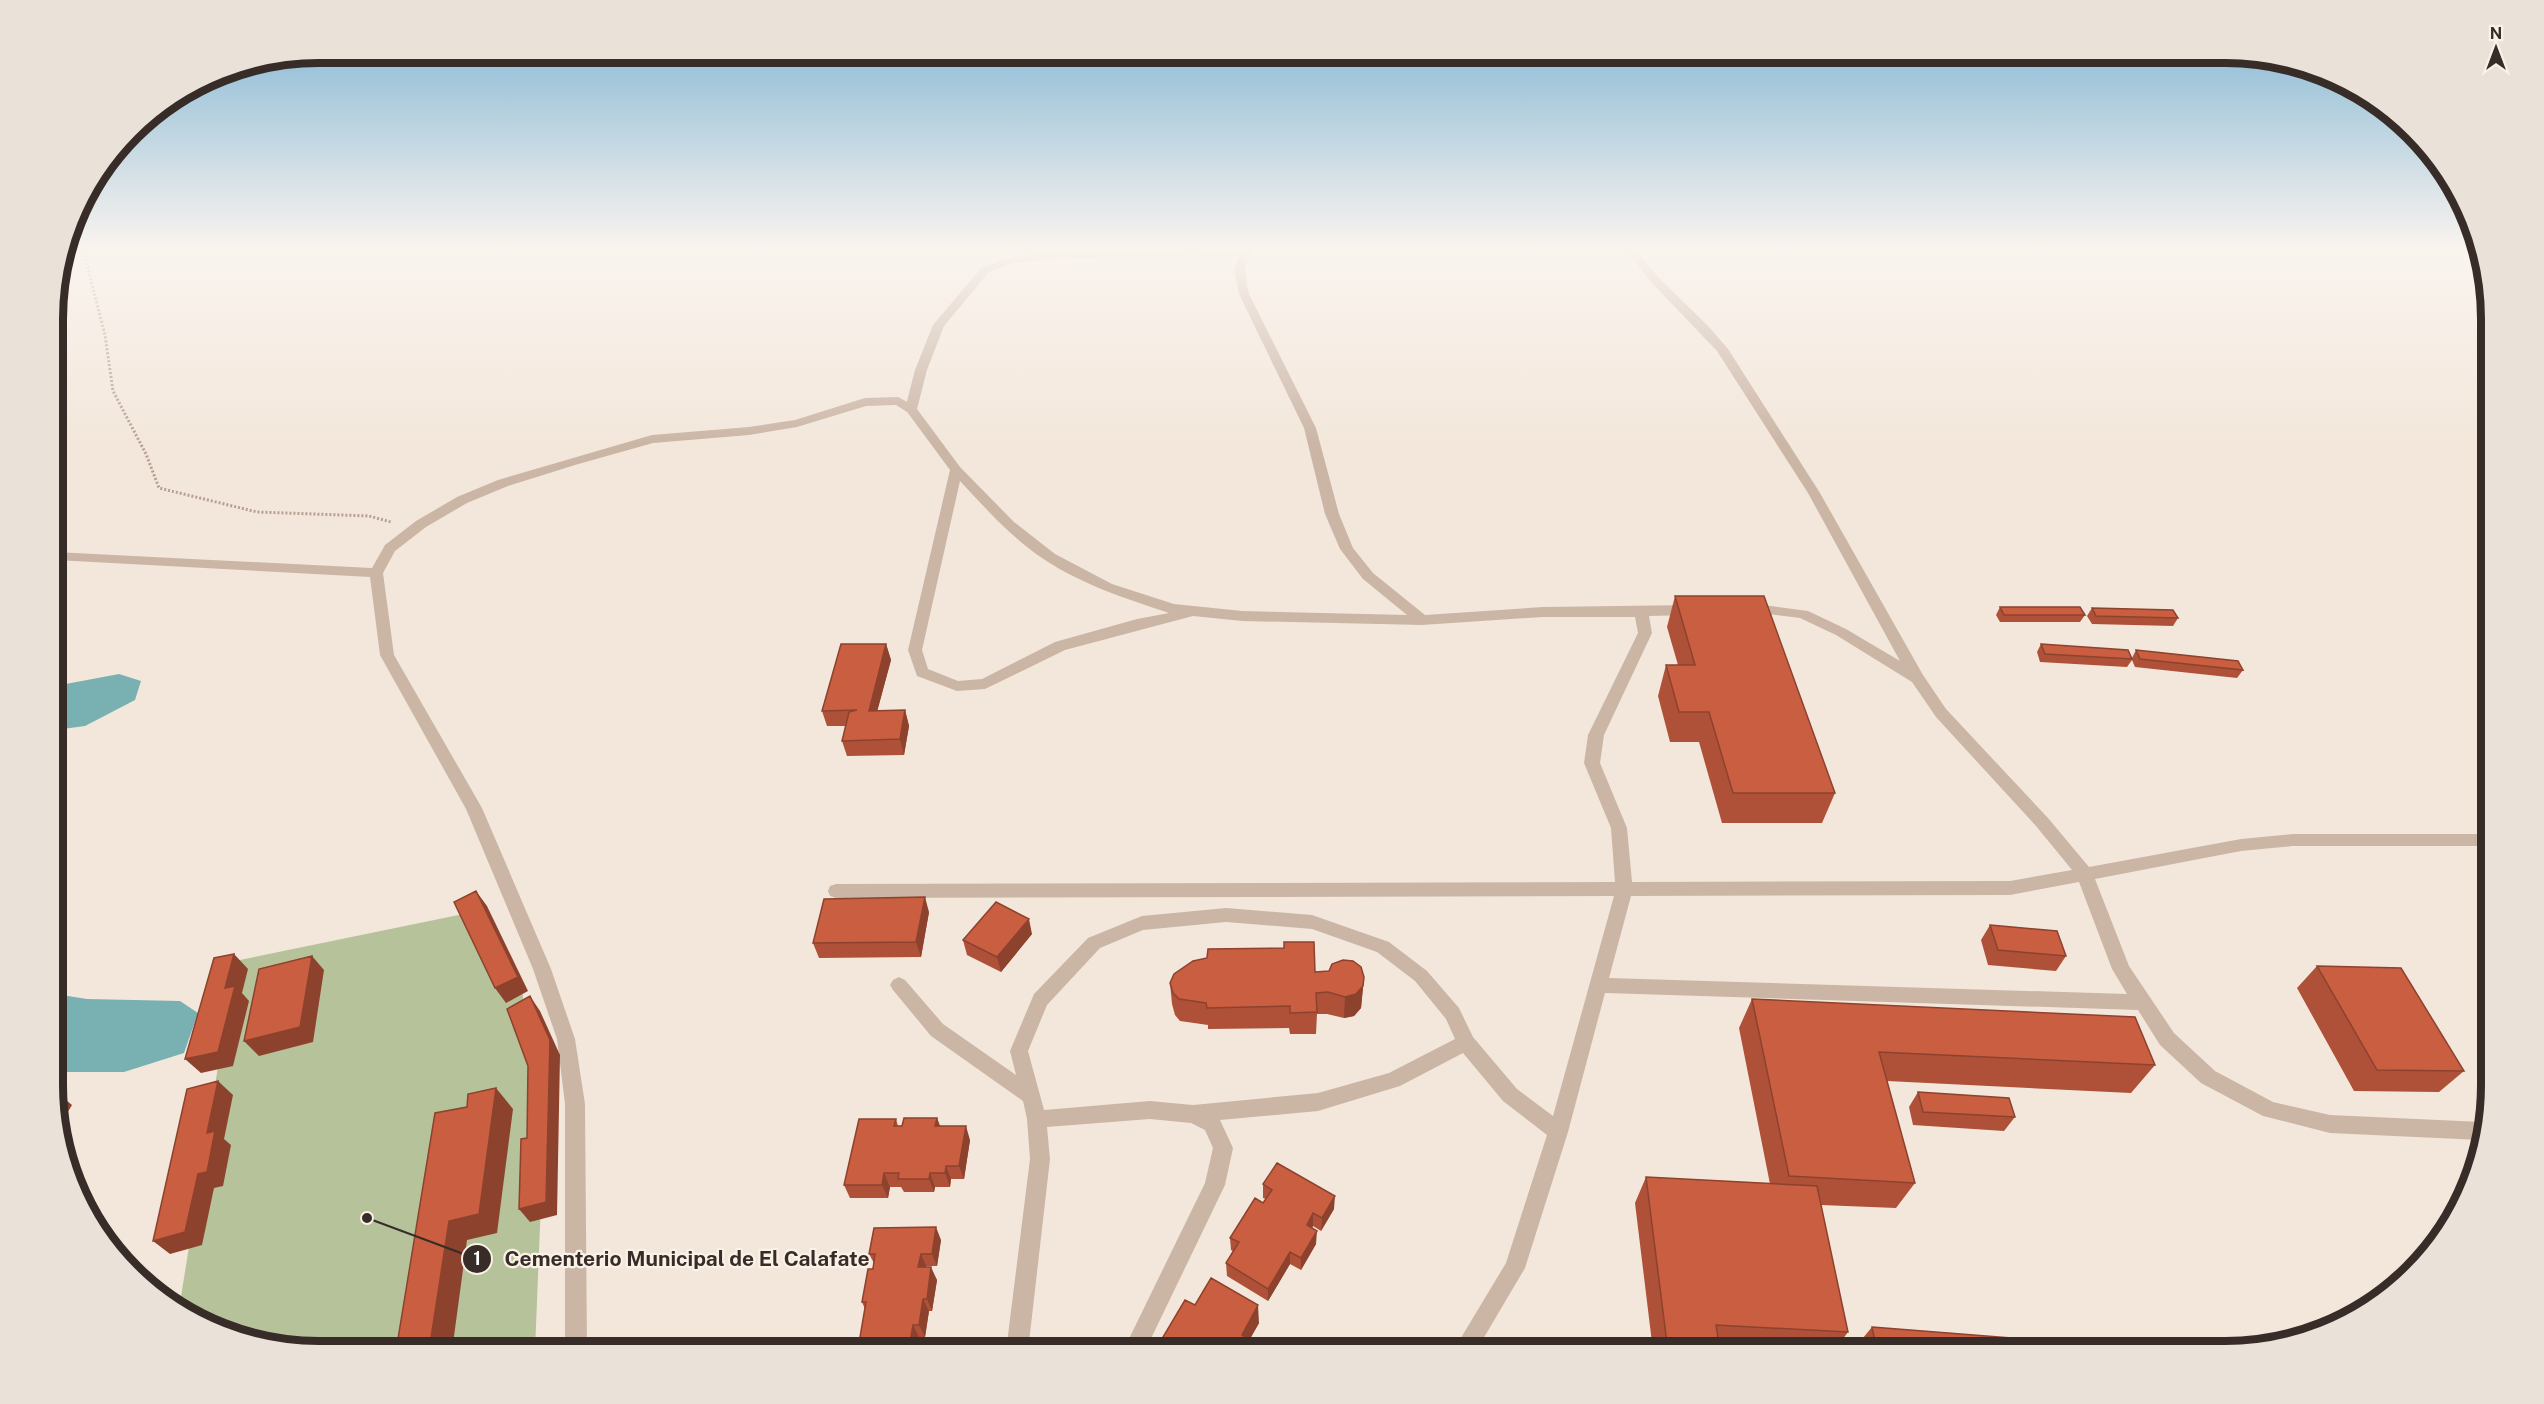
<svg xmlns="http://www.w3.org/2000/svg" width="2544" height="1404" viewBox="0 0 2544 1404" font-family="'Public Sans',sans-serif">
<rect width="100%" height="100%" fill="#f3e7db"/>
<path fill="#b6c29a" d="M478 911 521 985 544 1127 535 1351H318L250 1343 186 1316 179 1309 235 961Z"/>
<path fill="#79b0b1" d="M119 674 141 681 135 700 85 726 55 730V686Z
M55 994 87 999 180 1001 198 1013 184 1053 124 1072H55Z"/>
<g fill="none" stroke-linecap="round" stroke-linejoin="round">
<path stroke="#b7a090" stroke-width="3" stroke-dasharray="2 2" stroke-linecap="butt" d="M86 247 85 257 105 335 113 391 146 454 159 488 257 512 369 516 391 522"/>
<path fill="#cbb6a6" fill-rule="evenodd" d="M1245 247H1255C1243 263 1244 275 1249 294L1316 428 1339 514 1353 548 1373 573 1425 615 1543 607 1692 605 1699 610 1692 615 1649 616 1652 633 1604 735 1600 763 1627 828 1632 882 2010 881 2072 870 2036 826 1936 717 1912 682 1836 635 1800 618 1744 611 1742 608 1749 603 1808 611 1846 629 1900 661 1808 493 1717 351 1650 281 1624 247H1634L1658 277 1709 327 1728 349 1820 493 1923 675 1946 709 2048 818 2089 867 2241 839 2293 834H2491V846H2293L2241 851 2095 879 2129 966 2174 1033 2215 1071 2273 1102 2330 1115 2482 1122 2485 1123 2480 1140 2330 1133 2263 1116 2201 1083 2160 1045 2138 1010 1605 993 1568 1132 1525 1268 1476 1351H1453L1506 1263 1547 1135 1503 1101 1463 1053 1400 1086 1318 1111 1220 1120 1233 1148 1225 1185 1145 1351H1123L1205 1183 1213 1148 1205 1130 1191 1123 1150 1119 1047 1127 1050 1159 1028 1351H1006L1030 1159 1027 1119 1023 1101 931 1036 893 990 890 985 893 980 899 977 905 980 943 1024 1016 1075 1010 1051 1034 994 1088 938 1142 916 1226 908 1312 915 1389 942 1427 971 1459 1008 1473 1037 1517 1089 1553 1116 1614 896 836 898 830 896 828 891 830 886 836 884 1615 882 1611 828 1584 763 1588 735 1638 633 1635 617H1543L1422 625 1242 621 1193 616 1065 650 985 689 957 691 917 676 908 650 950 470 905 409 915 370 933 325 981 268 1011 257 1049 253 1242 250ZM1190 255 1238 256 1234 270 1239 294 1304 428 1325 514 1340 549 1363 579 1407 615 1242 611 1174 604 1112 584 1055 554 1014 522 960 467 917 409 927 370 944 326 989 272 1013 263 1049 259ZM960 481C986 509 1013 539 1045 560 1083 585 1127 599 1169 613L1137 619 1055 642 982 679 958 681 928 669 922 650ZM2079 882 2112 969 2127 994 1609 978 1631 896 2010 895ZM1226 922 1312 929 1377 952 1415 981 1446 1019 1455 1039 1389 1073 1318 1093 1193 1105 1150 1101 1044 1110 1028 1051 1047 1005 1100 948 1143 930Z"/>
<path fill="#cbb6a6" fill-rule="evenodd" d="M898 397 915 406V412H907L896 405 866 406 797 427 749 435 653 443 575 465 508 486 467 503 426 527 395 551 383 573 394 655 482 808 551 969 575 1039 585 1104 587 1351H565V1104L557 1039 533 969 466 809 380 655 370 577 55 560V552L372 568 385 545 416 521 457 497 498 480 652 435 749 427 795 420 865 398Z"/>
</g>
<path fill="#ae5138" d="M1675 596 1835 793 1822 823H1722L1699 742H1670L1658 696 1666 665H1678L1667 627Z
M2000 607 2085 615 2080 622H2000L1996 615Z
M2092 608 2178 618 2173 626 2092 624 2087 616Z
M886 644 891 660 877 711 905 710 909 726 904 755 847 756 842 741 846 726H827L822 711Z
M2041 644 2132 658 2136 650 2243 670 2237 678 2135 667 2132 660 2127 667 2040 662 2037 652Z
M929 912 921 957 819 958 813 943Z
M1990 925 2066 956 2056 971 1988 965 1981 940Z
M1032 934 1001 972 967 955 963 940Z
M2317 966 2464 1071 2439 1092 2354 1091 2297 988Z
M1315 972 1364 977 1361 1008 1354 1016 1344 1018 1327 1014H1317L1316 1034H1290L1289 1028 1208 1029V1025L1180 1021 1175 1015 1172 1004 1170 983Z
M1752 999 2155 1065 2131 1093 1887 1081 1915 1183 1896 1208 1821 1205 1848 1332 1834 1351H1761L1720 1349V1351H1653L1635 1203 1646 1177 1770 1184 1739 1028Z
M1918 1092 2015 1117 2004 1131 1913 1125 1909 1107Z
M937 1118 940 1126 970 1140 964 1179H951L950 1187H935L934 1192H904L901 1187H890L888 1198H850L844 1185 896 1119 898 1126H902Z
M1263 1184 1334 1209 1321 1231 1313 1226 1312 1228 1316 1244 1301 1270 1290 1264 1268 1301 1227 1276 1226 1263 1233 1251 1231 1250 1230 1238 1263 1203 1266 1199 1263 1198Z
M941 1240 937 1266H926L937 1280 932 1311H929L925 1337H919L916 1351H863L859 1343 865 1309 862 1302 874 1263 869 1254Z
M1195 1305 1259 1323 1250 1339 1150 1351 1164 1347 1163 1337Z
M1872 1327 2178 1351H1854L1853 1350Z"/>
<path fill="#8d422e" d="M886 644 891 660 873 727 869 711Z
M905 710 909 726 904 755 900 739Z
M476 891 487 906 528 991 506 1003 495 988Z
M925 897 929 912 921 957 916 942Z
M1029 919 1032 934 1001 972 997 957Z
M234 954 248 969 242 993 249 1001 233 1066 201 1073 185 1059 225 988Z
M312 956 324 970 313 1042 259 1056 244 1041Z
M1364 977 1361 1008 1354 1016 1344 1018 1345 997Z
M530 996 540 1011 560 1055 557 1215 530 1222 519 1209 546 1202Z
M218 1081 233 1095 224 1139 231 1145 223 1186 214 1188 202 1245 170 1254 153 1241 198 1174Z
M496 1088 513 1109 497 1233 467 1240 452 1351H429L449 1221Z
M55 1091 72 1105 58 1128 55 1120Z
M937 1118 942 1132 935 1126Z
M966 1126 970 1140 964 1179 959 1166Z
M946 1166 951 1179 950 1187 945 1173Z
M884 1173 890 1187 888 1198 882 1185Z
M930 1173 935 1187 934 1192 929 1179Z
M1335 1196 1334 1209 1321 1231 1322 1218Z
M1313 1213V1226L1306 1238 1307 1225Z
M936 1227 941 1240 937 1266 932 1254Z
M1317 1231 1316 1244 1301 1270V1258Z
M1290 1252V1264L1268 1301V1289Z
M921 1254 926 1266 924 1280 918 1267Z
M931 1267 937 1280 932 1311 927 1299Z
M923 1299 929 1311 925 1337 919 1325Z
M1258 1305 1259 1323 1243 1351 1242 1335Z
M913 1325 919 1337 916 1351H915L910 1342Z
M1250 1340 1251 1351H1244Z"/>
<path fill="#ca5e41" stroke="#8d422e" stroke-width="1.5" d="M1675 596H1764L1835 793H1733L1709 712H1679L1666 665H1695Z
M2000 607H2080L2085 615H2004Z
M2092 608 2173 610 2178 618 2096 616Z
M841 644H886L869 711 905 710 900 739 842 741 849 712 857 710 822 711Z
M2041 644 2128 650 2132 659 2045 654Z
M2136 650 2238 661 2243 670 2140 659Z
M476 891 518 977 495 988 454 902Z
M925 897 916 942 813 943 824 899Z
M996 902 1029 919 997 957 963 940Z
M1990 925 2057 931 2066 956 1998 950Z
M1284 942H1314L1315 972 1329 971 1332 964 1343 960 1353 961 1361 967 1364 977 1363 986 1356 994 1345 997 1328 992 1316 993 1317 1012 1290 1013V1006L1207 1008 1206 1003 1179 999 1173 993 1170 983 1174 974 1193 961 1207 958 1208 949 1284 948Z
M234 954 225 988 235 986 218 1052 185 1059 214 958Z
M312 956 300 1027 244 1041 259 969Z
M2317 966 2401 968 2464 1071 2377 1070Z
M530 996 550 1040 546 1202 519 1209 521 1139 527 1138 528 1066 507 1009Z
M1752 999 2135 1017 2155 1065 1879 1052 1915 1183 1789 1176Z
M218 1081 207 1133 215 1131 207 1172 198 1174 185 1232 153 1241 187 1089Z
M496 1088 479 1214 449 1221 429 1351H396L435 1113 467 1107 468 1094Z
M1918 1092 2009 1098 2015 1117 1923 1112Z
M904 1118H937L935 1126H966L959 1166H946L945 1173H930L929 1179H898L899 1173H884L882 1185H844L859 1119H896L894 1126H902Z
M1277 1163 1335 1196 1322 1218 1313 1213 1307 1225 1317 1231 1301 1258 1290 1252 1268 1289 1226 1263 1239 1242 1230 1238 1255 1198 1263 1203 1272 1190 1263 1184Z
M1646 1177 1817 1186 1848 1332 1716 1325 1720 1351H1668Z
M936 1227 932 1254H921L918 1267H931L927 1299H923L919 1325H913L910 1342 859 1343 866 1302H862L868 1269H873L875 1254H869L874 1228Z
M1211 1278 1258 1305 1242 1335 1250 1340 1244 1351H1150L1156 1342 1168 1349 1172 1343 1163 1337 1185 1300 1195 1305Z
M1872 1327 2178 1351H1877Z"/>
<linearGradient id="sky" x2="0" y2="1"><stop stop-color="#7bb2d2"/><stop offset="0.56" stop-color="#faf4ef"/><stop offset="1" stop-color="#faf4ef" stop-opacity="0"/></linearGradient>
<rect width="2544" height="444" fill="url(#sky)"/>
<path d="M0 0H2544V1404H0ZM319 63H2225A256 256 0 0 1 2481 319V1085A256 256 0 0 1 2225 1341H319A256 256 0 0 1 63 1085V319A256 256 0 0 1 319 63Z" fill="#eae1d8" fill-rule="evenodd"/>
<path fill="none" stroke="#372c27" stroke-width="8" d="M319 63H2225A256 256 0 0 1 2481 319V1085A256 256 0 0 1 2225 1341H319A256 256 0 0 1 63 1085V319A256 256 0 0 1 319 63Z"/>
<path fill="none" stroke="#372c27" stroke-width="2" d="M367 1218L477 1259"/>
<g fill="#372c27" stroke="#faf1e7" stroke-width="2">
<circle cx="367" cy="1218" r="6"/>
<circle cx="477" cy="1259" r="15"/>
</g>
<g font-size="18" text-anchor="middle" font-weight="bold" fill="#fff">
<text x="477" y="1265">1</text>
</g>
<g font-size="21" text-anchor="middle" font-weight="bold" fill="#372c27" stroke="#faf1e7" stroke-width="4.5" stroke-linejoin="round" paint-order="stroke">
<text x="687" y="1266">Cementerio Municipal de El Calafate</text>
</g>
<g transform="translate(2496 48)" stroke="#faf1e7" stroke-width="4.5" paint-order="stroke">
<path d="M0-4.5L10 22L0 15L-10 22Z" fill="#372c27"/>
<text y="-9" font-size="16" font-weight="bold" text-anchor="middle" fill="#372c27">N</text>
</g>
</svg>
